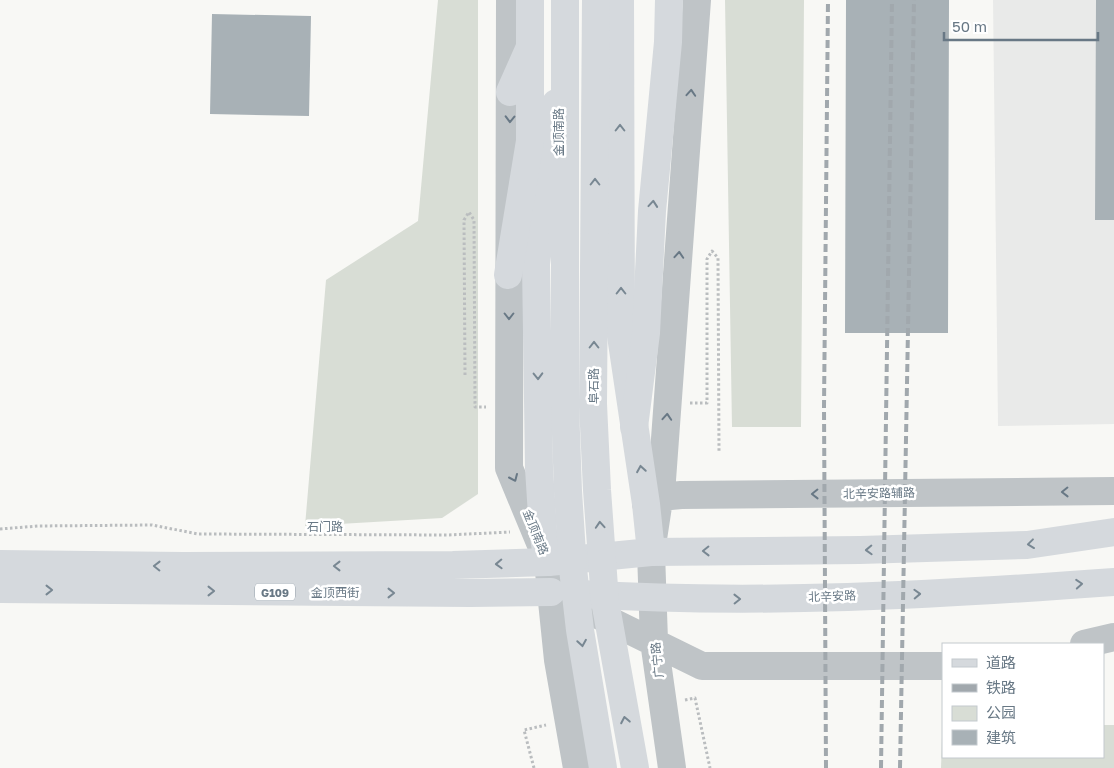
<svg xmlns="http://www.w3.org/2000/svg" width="1114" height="768" viewBox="0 0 1114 768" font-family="'Golos Text','Noto Sans SC',sans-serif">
<rect width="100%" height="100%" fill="#f8f8f5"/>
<path fill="#e9eae9" d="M993 0H1114V424L998 426Z"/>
<path fill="#d8ddd5" d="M438 0H478V494L442 518 305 526 326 280 418 221Z
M725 0H804L801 427H732Z
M943 706V757H1103V725H1114V768H941Z"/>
<path fill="#a8b1b6" d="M846 0H949L948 333H845Z
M1096 0H1114V220H1095Z
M212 14 311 16 309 116 210 114Z"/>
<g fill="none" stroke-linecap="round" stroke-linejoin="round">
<path stroke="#babdbf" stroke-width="3" stroke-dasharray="2.5 2.5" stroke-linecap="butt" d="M465 375 464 220 469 212 474 220 475 407H486
M690 403H707V259L712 251 718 258 719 452
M0 529 38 526 152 525 198 534 448 535 510 532
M685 700 695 698 710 768
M534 768 524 730 546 725"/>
<path stroke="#bfc4c7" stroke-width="28" d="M510 0 509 468 548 562 558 660 577 768
M646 504 660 497 681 495 1114 491
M590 611 702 666H943
M1084 644 1114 637
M672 768 654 641 651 552 662 480 697 0"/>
<path stroke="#d5d9dd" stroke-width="28" d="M620 0 621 336 646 504 651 552
M548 562 543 531 539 468 536 264 556 103
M549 562 651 552 860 550 1027 545 1114 532
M581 594C759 605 937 595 1114 582"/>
<path stroke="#d5d9dd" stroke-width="28" d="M565 0V404L568 491 573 569 580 630 603 768
M596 0 593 404 597 490 605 601 635 768
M510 92 530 47V0
M508 275 530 141V47
M634 427 646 333 652 211 668 42 669 0
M0 564 183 566 453 565 548 562
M0 589 470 593 551 592"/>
<path stroke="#a1a8ad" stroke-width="4" stroke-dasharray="8 4" stroke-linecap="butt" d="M826 768 824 407 828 0
M881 768 892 0
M900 768 914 0"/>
</g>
<defs><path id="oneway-chevron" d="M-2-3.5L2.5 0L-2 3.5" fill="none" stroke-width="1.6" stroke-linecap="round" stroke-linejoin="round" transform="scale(1.25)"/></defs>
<g stroke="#687885">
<use href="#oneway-chevron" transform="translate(691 93) rotate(-86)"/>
<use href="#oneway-chevron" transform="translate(510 119) rotate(91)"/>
<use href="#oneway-chevron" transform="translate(679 255) rotate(-86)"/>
<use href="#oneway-chevron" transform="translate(509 316) rotate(90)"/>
<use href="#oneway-chevron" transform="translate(667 417) rotate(-86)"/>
<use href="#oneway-chevron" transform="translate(514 478) rotate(66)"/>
<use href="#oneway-chevron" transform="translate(1065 492) rotate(179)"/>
<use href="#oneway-chevron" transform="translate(815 494) rotate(179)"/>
</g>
<g stroke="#788792">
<use href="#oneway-chevron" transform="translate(620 128) rotate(-90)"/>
<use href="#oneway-chevron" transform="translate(595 182) rotate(-90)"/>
<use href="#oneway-chevron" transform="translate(653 204) rotate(-85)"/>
<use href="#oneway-chevron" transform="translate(621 291) rotate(-90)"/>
<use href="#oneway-chevron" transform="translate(594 345) rotate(-90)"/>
<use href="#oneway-chevron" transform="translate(538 376) rotate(89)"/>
<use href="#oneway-chevron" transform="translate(641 469) rotate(-99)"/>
<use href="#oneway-chevron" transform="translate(600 525) rotate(-94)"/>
<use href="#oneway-chevron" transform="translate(1031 544) rotate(173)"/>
<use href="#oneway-chevron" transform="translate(869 550) rotate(178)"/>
<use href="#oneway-chevron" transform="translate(706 551) rotate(179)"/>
<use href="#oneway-chevron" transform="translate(499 564) rotate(178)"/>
<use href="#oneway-chevron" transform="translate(157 566) rotate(-179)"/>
<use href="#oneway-chevron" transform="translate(337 566) rotate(180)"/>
<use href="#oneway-chevron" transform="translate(1079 584) rotate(-4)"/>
<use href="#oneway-chevron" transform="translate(49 590)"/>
<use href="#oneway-chevron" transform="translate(211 591)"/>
<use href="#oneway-chevron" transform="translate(391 593)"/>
<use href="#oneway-chevron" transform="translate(917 594) rotate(-2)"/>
<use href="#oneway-chevron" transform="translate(737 599) rotate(-1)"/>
<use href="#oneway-chevron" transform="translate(582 643) rotate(81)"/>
<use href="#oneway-chevron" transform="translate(625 720) rotate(-101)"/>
</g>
<g text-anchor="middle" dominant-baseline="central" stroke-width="5" stroke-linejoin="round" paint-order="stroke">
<rect fill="#fff" stroke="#95a0aa" stroke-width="1" x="255" y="583.5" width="40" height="17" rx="4"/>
<g font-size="11" font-weight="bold" fill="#687885">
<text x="275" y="592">G109</text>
</g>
<g font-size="12" fill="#687885" stroke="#fff">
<text transform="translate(558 132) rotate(-90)">金顶南路</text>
<text transform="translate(593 386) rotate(-90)">阜石路</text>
<text transform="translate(879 493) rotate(-1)">北辛安路辅路</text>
<text x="325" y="526">石门路</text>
<text transform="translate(536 532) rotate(68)">金顶南路</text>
<text x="335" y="592">金顶西街</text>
<text transform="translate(832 596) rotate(-2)">北辛安路</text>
<text transform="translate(657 660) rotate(-96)">广宁路</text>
</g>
</g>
<rect x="942" y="643" width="162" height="115" fill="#ffffff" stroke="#c3c9ce"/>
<rect x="952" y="659" width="25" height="8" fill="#d5d9dd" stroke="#c3c9ce"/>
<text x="986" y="668" font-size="15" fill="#687885">道路</text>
<rect x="952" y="684" width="25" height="8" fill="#a1a8ad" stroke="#c3c9ce"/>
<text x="986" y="693" font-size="15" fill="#687885">铁路</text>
<rect x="952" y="706" width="25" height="15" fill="#d8ddd5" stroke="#c3c9ce"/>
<text x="986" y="718" font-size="15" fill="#687885">公园</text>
<rect x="952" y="730" width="25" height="15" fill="#a8b1b6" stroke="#c3c9ce"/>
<text x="986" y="743" font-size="15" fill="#687885">建筑</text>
<path d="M944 32v8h154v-8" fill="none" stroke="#687885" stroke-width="2.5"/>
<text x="952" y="32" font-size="15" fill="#687885" stroke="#ffffff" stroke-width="4" paint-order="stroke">50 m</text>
</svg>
